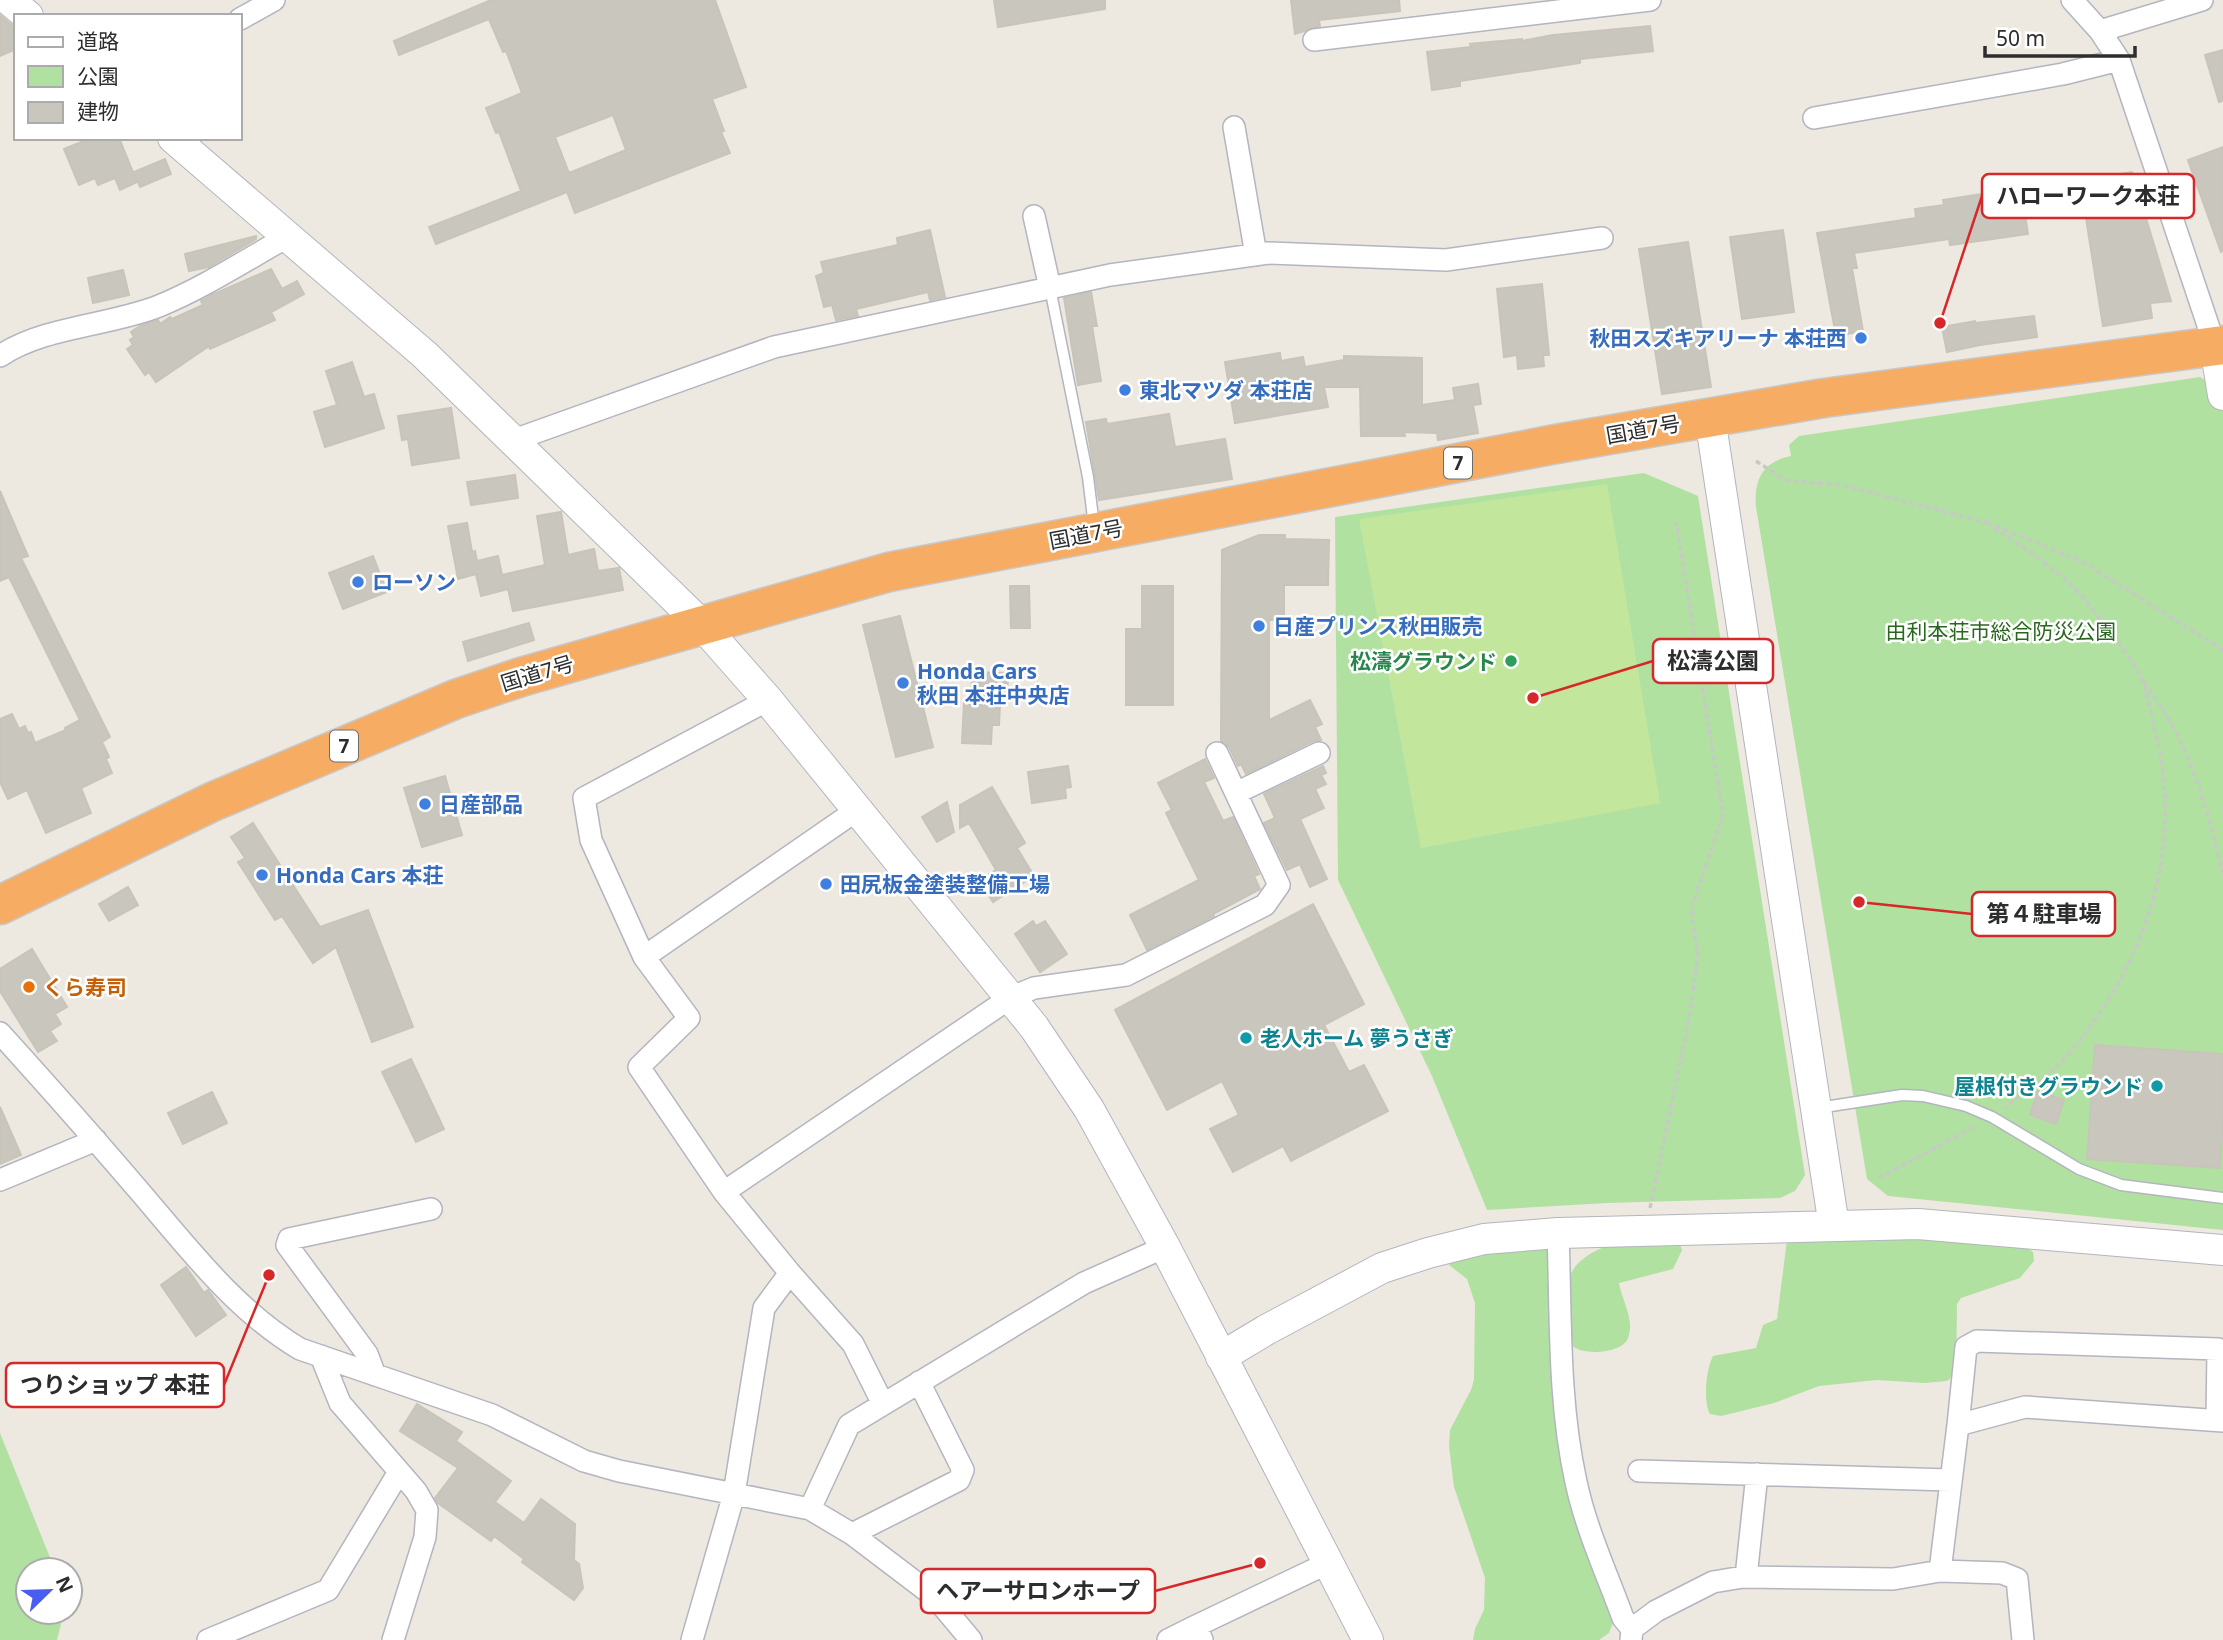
<svg xmlns="http://www.w3.org/2000/svg" width="2223" height="1640" viewBox="0 0 2223 1640" font-family="'Noto Sans','Noto Sans JP',sans-serif">
<rect width="100%" height="100%" fill="#ede8e0"/>
<path fill="#b1e1a0" d="M2200 377 2223 392V1230L1888 1196 1867 1179 1756 507C1754 480 1762 462 1791 456L1789 445 1799 436Z
M1644 473 1698 496 1805 1175 1795 1191 1780 1198 1607 1203 1487 1210 1432 1076 1338 880 1335 517Z
M1902 1238 2026 1247 2033 1252 2034 1261 2020 1278 1961 1298 1957 1304 1956 1374 1947 1381 1924 1383 1877 1380 1819 1386 1774 1403 1721 1416 1710 1414C1703 1401 1706 1369 1713 1356L1756 1348 1763 1325 1777 1319 1787 1240Z
M1611 1244H1680L1682 1250 1673 1269 1619 1283C1622 1301 1635 1319 1628 1338 1623 1354 1578 1357 1570 1343 1567 1291 1554 1266 1611 1244Z
M1542 1248 1551 1252 1558 1409 1614 1620 1609 1633 1599 1640H1473L1475 1629 1484 1610 1485 1578 1454 1487 1449 1446 1450 1430 1471 1390 1474 1380 1475 1303 1467 1279 1449 1265 1451 1260 1493 1251Z
M0 1433 55 1570H28V1612H64L57 1640H0Z"/>
<path fill="#c2e79c" d="M1607 484 1660 803 1421 848 1359 519Z"/>
<path fill="#c9c6be" stroke="#c9c4b9" stroke-width="2" fill-rule="evenodd" d="M491 0H715L746 87 712 99 724 131 721 132 730 153 575 213 567 192 436 244 429 227 521 191 499 132 496 133 486 108 522 93 506 51 503 52 489 19 399 55 394 41ZM613 115 626 150 569 173 555 137Z
M994 0H1105V9L998 27Z
M1291 0H1399L1400 11 1319 20 1320 26 1295 34Z
M0 15 16 29V49L0 56Z
M1650 26 1653 51 1580 59V63L1460 81V86L1432 90 1427 52 1471 47 1470 44 1522 39V41L1553 35Z
M2223 50V101L2219 102 2205 55Z
M91 138H119L137 182 120 190 115 178 98 185 95 178 79 185 64 149Z
M2223 147V251L2221 252 2188 160Z
M165 159 171 174 140 187 134 172Z
M2132 172 2171 301 2150 303 2152 318 2103 326 2080 180Z
M2021 188 2028 234 1950 245 1949 239 1854 253 1857 268H1852L1863 331 1836 336 1817 233 1916 218 1915 209 1944 205 1943 200Z
M930 230 945 297 930 300 928 292 856 309 858 316 836 320 832 305 824 307 816 276 824 273 821 262 898 245 897 238Z
M1783 230 1794 312 1742 319 1730 237Z
M256 236V239L209 267 189 271 185 254Z
M1688 242 1711 387 1662 394 1639 249Z
M271 269 282 289 297 281 304 294 271 312 275 320 210 349 209 346 156 382 149 372 145 375 127 349 133 345 130 340 134 337 131 332 140 326 158 320 160 324 170 317 172 319 203 305 201 301 212 295Z
M123 270 129 295 93 303 88 278Z
M1542 284 1549 355H1543L1544 366 1518 369 1517 355 1504 357 1497 289Z
M1091 292 1097 326H1092L1101 381 1078 385 1064 298Z
M2034 316 2037 337 1980 345 1947 352 1942 327 1975 321 1976 323Z
M1280 353 1281 361 1303 357 1305 367 1344 360V356L1422 358V405L1455 400 1453 388 1478 384 1481 404 1473 405 1478 433 1438 440 1437 433 1404 432 1405 436H1361L1360 387H1324L1328 407 1235 423 1225 362Z
M352 362 364 397 374 394 384 428 325 447 314 412 337 405 326 371Z
M451 408 459 458 412 465 408 439 402 440 398 416Z
M1169 414 1175 447 1225 439 1232 479 1099 500 1086 422 1106 419 1107 424Z
M515 475 518 498 471 505 467 482Z
M0 491 28 556 21 558 110 737 102 742 109 757 106 759 112 773 81 788 91 813 46 833 27 790 8 799 0 782V719L12 714 19 729 25 726 28 733 31 732 35 743 66 730 65 728 80 720 9 577 0 581Z
M561 512 568 555 594 549 598 571 619 568 623 590 513 611 508 589 481 596 476 574 458 579 448 526 467 523 472 552 475 551 477 561 498 556 502 575 545 565 537 516Z
M1259 535H1285V539L1329 540 1328 585H1284V620H1269V720L1310 700 1322 724 1315 727 1321 740 1313 741 1246 774 1241 764 1238 766 1229 747 1221 741 1222 550Z
M373 556 387 592 343 609 329 573Z
M1010 586H1029L1030 628H1011Z
M1142 586H1173V705H1126V629H1142Z
M900 616 933 747 896 757 863 625Z
M529 623 534 640 468 661 463 642Z
M972 672 1008 673 1007 704H1000L999 725H992L991 744 962 743 964 703 971 704Z
M1205 759 1214 778 1204 782 1223 821 1233 817 1259 874 1254 876 1260 889 1213 914 1214 916 1147 950 1130 915 1199 880 1166 813 1172 810 1158 783Z
M1068 766 1071 787 1065 788 1066 798 1032 803 1028 772Z
M1323 766 1326 773 1321 775 1326 784 1315 789 1324 808 1300 819 1327 879 1310 887 1300 864 1287 870 1264 823 1275 818 1264 794Z
M445 776 462 835 422 847 404 788Z
M992 787 1025 843 1017 848 1034 876 993 902 979 880 996 870 969 823 960 828V805Z
M947 802 954 832 937 842 922 817Z
M253 823 320 927 368 910 413 1027 372 1042 336 947 313 963 282 916 275 920 238 862 245 858 231 837Z
M128 887 138 905 109 921 99 904Z
M1313 904 1364 1004 1324 1025 1349 1072 1364 1065 1388 1111 1291 1161 1283 1146 1233 1172 1210 1129 1239 1115 1222 1081 1167 1110 1115 1010Z
M1033 921 1036 926 1045 921 1067 954 1040 972 1015 934Z
M32 949 67 1007 55 1014 61 1024 50 1031 57 1041 38 1052 0 991V969Z
M2095 1045 2223 1054V1119L2220 1168 2087 1159Z
M411 1059 444 1129 416 1142 382 1072Z
M2038 1091 2064 1100 2056 1124 2030 1115Z
M212 1092 227 1123 183 1144 168 1113Z
M0 1107 21 1155 0 1164Z
M186 1267 204 1293 208 1290 226 1315 196 1336 161 1285Z
M417 1404 462 1432 456 1441 511 1481 495 1502 524 1523 541 1499 575 1524 574 1560 579 1564 583 1588 574 1600 522 1562 524 1559 494 1536 491 1541 438 1503 435 1498 458 1468 400 1431Z"/>
<g fill="none" stroke-linecap="round" stroke-linejoin="round">
<defs>
<path id="lane" d="M1050 288 1088 477 1094 526
M1818 1108 1902 1095 1923 1096 1966 1106 1992 1117 2079 1169 2121 1185 2223 1198"/>
<path id="street" d="M2072 0 2100 31 2119 60 2215 346
M240 19 274 0
M2100 31 2202 0
M1314 40 1650 0
M1814 118 2063 74 2119 60
M1234 127 1256 255
M1034 216 1050 288
M0 356C45 326 109 326 159 306 203 288 246 260 287 237
M514 440 774 347 1110 275 1268 253 1446 260 1602 238
M768 700 584 798 591 840 644 957 689 1018 639 1067 724 1192 790 1273 853 1344 883 1404
M1236 793 1319 753
M644 957 857 810
M0 1033C48 1086 95 1139 141 1193 189 1249 236 1311 300 1349L492 1415 584 1461 619 1471 810 1509 852 1534 935 1597 971 1640
M0 1180 96 1140
M724 1192 1010 998 1034 988 1126 975 1265 905 1279 885 1217 753
M1558 1233C1561 1316 1558 1401 1576 1482 1586 1529 1607 1574 1623 1618L1632 1629
M321 1356 340 1403 416 1491 427 1510 425 1537 393 1640
M375 1375 367 1354 287 1245 289 1239 431 1209
M1958 1425 1966 1347 1977 1341 2218 1349 2217 1420
M1639 1471 1950 1480
M810 1509 849 1425 1084 1283 1165 1247
M852 1534 959 1480 963 1470 919 1382
M1940 1571 1958 1425 2025 1407 2223 1421
M1746 1577 1757 1474
M208 1640 328 1590 399 1472
M692 1640 734 1494 764 1308 790 1273
M1168 1640 1196 1626
M1202 1640 1196 1626 1328 1563
M1631 1640 1632 1629 1656 1611 1713 1582 1743 1577 1893 1579 1940 1571 2002 1573 2017 1579 2023 1640"/>
<path id="secondary" d="M9 0 28 16
M173 138 425 355 701 624 768 700 1034 1027 1089 1109 1165 1247 1368 1640
M2215 346 2223 395
M1710 418 1834 1226
M1221 1357 1266 1330 1382 1268 1428 1253 1484 1239 1558 1233 1918 1224 2223 1250"/>
<path id="highway" d="M0 905 212 802 456 699 521 677 889 572 1556 444 1824 398 2223 345"/>
</defs>
<use href="#lane" stroke="#b3b5bf" stroke-width="13"/>
<use href="#street" stroke="#b3b5bf" stroke-width="24"/>
<use href="#secondary" stroke="#b3b5bf" stroke-width="32"/>
<use href="#highway" stroke="#c8c8c8" stroke-width="41"/>
<path stroke="#c8c8c8" stroke-width="3.5" stroke-dasharray="5 3.5" stroke-linecap="butt" d="M1756 461 1785 480 1841 485 1988 523
M1987 523C2016 543 2048 562 2073 587 2088 602 2100 619 2113 636 2123 649 2133 661 2140 676 2148 691 2150 711 2154 727 2186 844 2147 963 2069 1053 2050 1075 2027 1091 2004 1108
M1996 526 2083 562 2223 650
M2144 682C2153 696 2163 709 2171 723 2196 767 2211 825 2223 874
M1879 1178 1974 1127
M1650 1208 1689 1020 1698 955 1691 909 1723 815 1676 521"/>
<use href="#lane" stroke="#fff" stroke-width="10"/>
<use href="#street" stroke="#fff" stroke-width="21"/>
<use href="#secondary" stroke="#fff" stroke-width="30"/>
<use href="#highway" stroke="#f6ac62" stroke-width="38"/>
</g>
<g fill="#3f7fe0" stroke="#fff" stroke-width="2.5">
<circle cx="1861" cy="338" r="7"/>
<circle cx="1125" cy="390" r="7"/>
<circle cx="358" cy="582" r="7"/>
<circle cx="1259" cy="626" r="7"/>
<circle cx="903" cy="683" r="7"/>
<circle cx="425" cy="804" r="7"/>
<circle cx="262" cy="875" r="7"/>
<circle cx="826" cy="884" r="7"/>
</g>
<circle fill="#2e9e5b" stroke="#fff" stroke-width="2.5" cx="1511" cy="661" r="7"/>
<circle fill="#e8710a" stroke="#fff" stroke-width="2.5" cx="29" cy="987" r="7"/>
<g fill="#0f9aa8" stroke="#fff" stroke-width="2.5">
<circle cx="1246" cy="1038" r="7"/>
<circle cx="2157" cy="1086" r="7"/>
</g>
<g text-anchor="middle" dominant-baseline="central" stroke-width="5" stroke-linejoin="round" paint-order="stroke">
<g fill="#fff" stroke="#6c6c6c" stroke-width="2">
<rect x="1444" y="447.5" width="28" height="31" rx="5"/>
<rect x="330" y="730.5" width="28" height="31" rx="5"/>
</g>
<g font-size="19" font-weight="bold" fill="#2d2d2d">
<text x="1458" y="463">7</text>
<text x="344" y="746">7</text>
</g>
<g font-size="21" font-weight="bold" fill="#366cbe" stroke="#fff" text-anchor="start">
<text x="1847" y="338" text-anchor="end">秋田スズキアリーナ 本荘西</text>
<text x="1139" y="390">東北マツダ 本荘店</text>
<text x="372" y="582">ローソン</text>
<text x="1273" y="626">日産プリンス秋田販売</text>
<text x="917" y="671">Honda Cars<tspan x="917" dy="24">秋田 本荘中央店</tspan></text>
<text x="439" y="804">日産部品</text>
<text x="276" y="875">Honda Cars 本荘</text>
<text x="840" y="884">田尻板金塗装整備工場</text>
</g>
<g font-size="21" fill="#2d2d2d" stroke="#fff">
<text transform="translate(1643 429) rotate(-10)">国道7号</text>
<text transform="translate(1086 534) rotate(-11)">国道7号</text>
<text transform="translate(537 673) rotate(-17)">国道7号</text>
</g>
<g font-size="21" fill="#29671f" stroke="#fff">
<text x="2001" y="631">由利本荘市総合防災公園</text>
</g>
<g font-size="21" font-weight="bold" fill="#27864d" stroke="#fff" text-anchor="end">
<text x="1497" y="661">松濤グラウンド</text>
</g>
<g font-size="21" font-weight="bold" fill="#c56008" stroke="#fff" text-anchor="start">
<text x="43" y="987">くら寿司</text>
</g>
<g font-size="21" font-weight="bold" fill="#0d838f" stroke="#fff" text-anchor="start">
<text x="1260" y="1038">老人ホーム 夢うさぎ</text>
<text x="2143" y="1086" text-anchor="end">屋根付きグラウンド</text>
</g>
</g>
<path fill="none" stroke="#d62828" stroke-width="2.5" d="M1940 323L1982 196M1533 698L1653 661M1859 902L1972 914M269 1275L224 1385M1260 1563L1155 1591"/>
<g fill="#d62828" stroke="#fff" stroke-width="2.5">
<circle cx="1940" cy="323" r="7"/>
<circle cx="1533" cy="698" r="7"/>
<circle cx="1859" cy="902" r="7"/>
<circle cx="269" cy="1275" r="7"/>
<circle cx="1260" cy="1563" r="7"/>
</g>
<g fill="#fff" stroke="#d62828" stroke-width="2.5">
<rect x="1982" y="174" width="212" height="44" rx="7"/>
<rect x="1653" y="639" width="120" height="44" rx="7"/>
<rect x="1972" y="892" width="143" height="44" rx="7"/>
<rect x="6" y="1363" width="218" height="44" rx="7"/>
<rect x="921" y="1569" width="234" height="44" rx="7"/>
</g>
<g font-size="23" text-anchor="middle" font-weight="bold" fill="#2d2d2d">
<text x="2088" y="204">ハローワーク本荘</text>
<text x="1713" y="669">松濤公園</text>
<text x="2044" y="922">第４駐車場</text>
<text x="115" y="1393">つりショップ 本荘</text>
<text x="1038" y="1599">ヘアーサロンホープ</text>
</g>
<rect x="14" y="14" width="228" height="126" fill="#ffffff" stroke="#ababab" stroke-width="2"/>
<rect x="28" y="37" width="35" height="10" fill="#ffffff" stroke="#ababab" stroke-width="2"/>
<text x="77" y="49" font-size="21" fill="#2d2d2d">道路</text>
<rect x="28" y="66" width="35" height="21" fill="#b1e1a0" stroke="#ababab" stroke-width="2"/>
<text x="77" y="84" font-size="21" fill="#2d2d2d">公園</text>
<rect x="28" y="102" width="35" height="21" fill="#c9c6be" stroke="#ababab" stroke-width="2"/>
<text x="77" y="119" font-size="21" fill="#2d2d2d">建物</text>
<g transform="translate(49 1591) rotate(67)"><circle r="33" fill="#ffffff" stroke="#ababab" stroke-width="2"/>
<path d="M0-5L12 26L0 18L-12 26Z" fill="#495df1"/>
<text y="-10" font-size="19" font-weight="bold" text-anchor="middle" fill="#2d2d2d">N</text>
</g>
<path d="M1985 46v10h150v-10" fill="none" stroke="#2d2d2d" stroke-width="3.5"/>
<text x="1996" y="46" font-size="21" fill="#2d2d2d" stroke="#ffffff" stroke-width="5" paint-order="stroke">50 m</text>
</svg>
